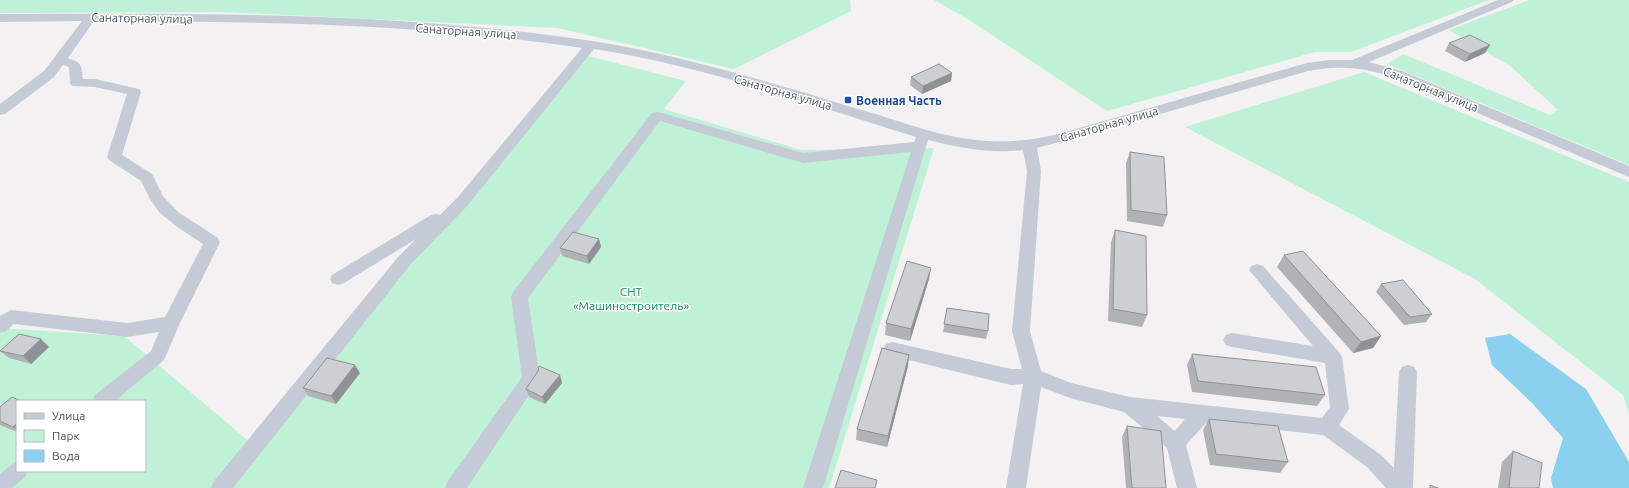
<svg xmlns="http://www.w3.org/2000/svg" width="1629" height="488" viewBox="0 0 1629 488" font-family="Ubuntu,sans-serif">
<rect width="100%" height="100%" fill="#f3f1f1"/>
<path fill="#bff1d7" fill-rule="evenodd" d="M0 0H850L851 11 734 69 558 28 221 12 0 13Z
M934 0H1489L1351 52H1315L1107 111 966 18Z
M1529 0H1629V165L1387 64 1403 54 1550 115 1558 110 1509 65 1449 30Z
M584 55 686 81 664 109 801 150 934 148 829 488H0V328L124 336 257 448ZM17 401H145V471H17Z
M1364 72 1629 182V414L1623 395 1475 279 1185 127Z"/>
<path fill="#8bd0ef" d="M1510 334 1586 389 1629 462V488H1553L1551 478 1563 438 1532 403 1492 365 1485 338Z"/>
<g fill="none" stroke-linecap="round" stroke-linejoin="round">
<path fill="#c4cbd6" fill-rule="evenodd" d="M1498 0H1514L1512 2 1369 62 1402 71 1629 166V177L1392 77C1364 67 1337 65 1308 71L1126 124 1037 148 1041 171 1030 331 1041 371 1071 383 1130 397 1322 418 1330 407 1325 363 1232 347 1226 345 1223 340 1226 335 1232 333 1313 346 1249 270 1251 266 1257 264 1263 266 1339 352 1342 357 1349 409 1339 425 1381 455 1394 468 1399 372 1402 367 1408 365 1414 367 1417 372 1413 488H1386L1367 467 1323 435 1207 422 1186 445 1197 488H1177L1167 448 1124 412 1070 398 1041 387 1026 488H1006L1023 384 1011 385 892 356 886 354 883 349 886 344 892 342 1011 369H1022L1012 331 1027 171 1023 150C991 154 960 148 928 140L823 488H803L911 152 803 163 660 121 528 298 540 378 537 383 467 488H445L448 481 522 377 511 297 513 292 652 113 657 112 662 113 803 153 914 142 916 137C810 104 704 66 594 49L468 205 411 264 233 488H211L214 481 399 256 416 239 344 283 338 285 332 283 330 279 332 275 431 215 437 214 440 215 458 197 582 48C421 23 256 22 94 21L68 58C82 63 81 64 83 79H95L139 89 141 92 122 155 152 174 163 196 178 212 218 238 220 242 180 323 164 360 115 401H93L95 395 151 351 159 332 127 337 14 324 6 331 0 333V316L11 310 127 323 165 317 203 244 176 226 159 212 150 199 141 181 109 160 107 157 127 94 95 87 72 86 70 83 69 67 63 65 54 77 5 114 0 115V104L44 71 82 21 0 22V14C197 13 397 12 592 41 665 52 736 73 806 93 830 101 855 108 879 115 942 136 990 151 1058 134L1307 63 1330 60H1352ZM1157 416 1185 419 1175 431Z
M17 462V471H28L25 477 12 488H0V474L11 465Z"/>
</g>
<path fill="#b0b2b7" d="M1449 43 1490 45 1485 53 1465 62 1445 51Z
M952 73 951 81 922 94 910 85 911 77Z
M1130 152 1167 215 1163 227 1127 221 1126 163Z
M1115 230 1147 315 1142 327 1108 321 1111 242Z
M599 239 601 247 589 264 562 256 560 248Z
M1284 255 1381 336 1373 348 1353 353 1277 267Z
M929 279 910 341 885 335 886 323Z
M1381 284 1432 314 1426 322 1404 325 1376 292Z
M947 308 988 331 986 339 943 332Z
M49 347 31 364 9 358 0 351Z
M1192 354 1325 395 1317 406 1192 392 1187 365Z
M909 355 908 366 887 447 856 440 857 429Z
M538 371 562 383 545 404 529 397 526 389Z
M360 373 336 404 308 396 303 388Z
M17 401V432L0 425V407Z
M1209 419 1288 462 1280 473 1210 465 1203 430Z
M1127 426 1166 488H1126L1122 437Z
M1513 451 1539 488H1498L1502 462Z"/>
<path fill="#909195" d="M1490 45 1485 53 1465 62 1470 54Z
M952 73 951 81 922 94 923 86Z
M599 239 601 247 589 264 587 256Z
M931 268 929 279 910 341 911 329Z
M1381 336 1373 348 1353 353 1361 342Z
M41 339 49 347 31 364 23 356Z
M909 355 908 366 887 447 888 436Z
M355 365 360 373 336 404 331 396Z
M560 375 562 383 545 404 542 397Z
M17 423V430L13 427Z"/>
<path fill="#cdcfd5" stroke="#909195" d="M1470 35 1490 45 1470 54 1449 43Z
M939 64 952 73 923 86 911 77Z
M1130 152 1164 157 1167 215 1131 210Z
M1115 230 1146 236 1147 315 1113 309Z
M573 232 599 239 587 256 560 248Z
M1303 251 1381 336 1361 342 1284 255Z
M907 261 931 268 911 329 886 323Z
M1403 280 1432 314 1410 317 1381 284Z
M947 308 989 314 988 331 944 324Z
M19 334 41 339 23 356 0 351Z
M882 348 909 355 888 436 857 429Z
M1192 354 1316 367 1325 395 1198 381Z
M327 358 355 365 331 396 303 388Z
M539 366 560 375 542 397 526 389 538 371Z
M12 397 21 401H17V423L13 427 0 421V407Z
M1209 419 1278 426 1288 462 1216 454Z
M1127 426 1161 431 1166 488H1132Z
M1513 451 1542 463 1539 488H1509Z
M841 470 877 480 875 488H835Z
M1430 485 1438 488H1430Z"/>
<rect fill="#1a4fb4" stroke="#fff" stroke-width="1.5" x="844" y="96" width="8" height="8" rx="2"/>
<g text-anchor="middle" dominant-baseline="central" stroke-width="3" stroke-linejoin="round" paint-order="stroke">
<g font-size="12" fill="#48525f" stroke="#fff">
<text transform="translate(142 18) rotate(1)">Санаторная улица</text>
<text transform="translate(466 31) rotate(4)">Санаторная улица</text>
<text transform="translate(1431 89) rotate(22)">Санаторная улица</text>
<text transform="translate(783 92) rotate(16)">Санаторная улица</text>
<text transform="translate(1109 124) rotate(-16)">Санаторная улица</text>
</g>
<g font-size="12" font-weight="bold" fill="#164399" stroke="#fff" text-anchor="start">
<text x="856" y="100">Военная Часть</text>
</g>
<g font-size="12" fill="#158458" stroke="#fff">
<text x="631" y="291">СНТ<tspan x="631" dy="14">«Машиностроитель»</tspan></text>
</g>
</g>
<rect x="16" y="400" width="130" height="72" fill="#ffffff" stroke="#b6babf"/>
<rect x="24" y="413" width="20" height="6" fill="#c4cbd6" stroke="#b6babf"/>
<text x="52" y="420" font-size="12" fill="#48525f">Улица</text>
<rect x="24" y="430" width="20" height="12" fill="#bff1d7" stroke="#b6babf"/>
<text x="52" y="440" font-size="12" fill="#48525f">Парк</text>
<rect x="24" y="450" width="20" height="12" fill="#8bd0ef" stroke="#b6babf"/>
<text x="52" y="460" font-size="12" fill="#48525f">Вода</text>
</svg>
